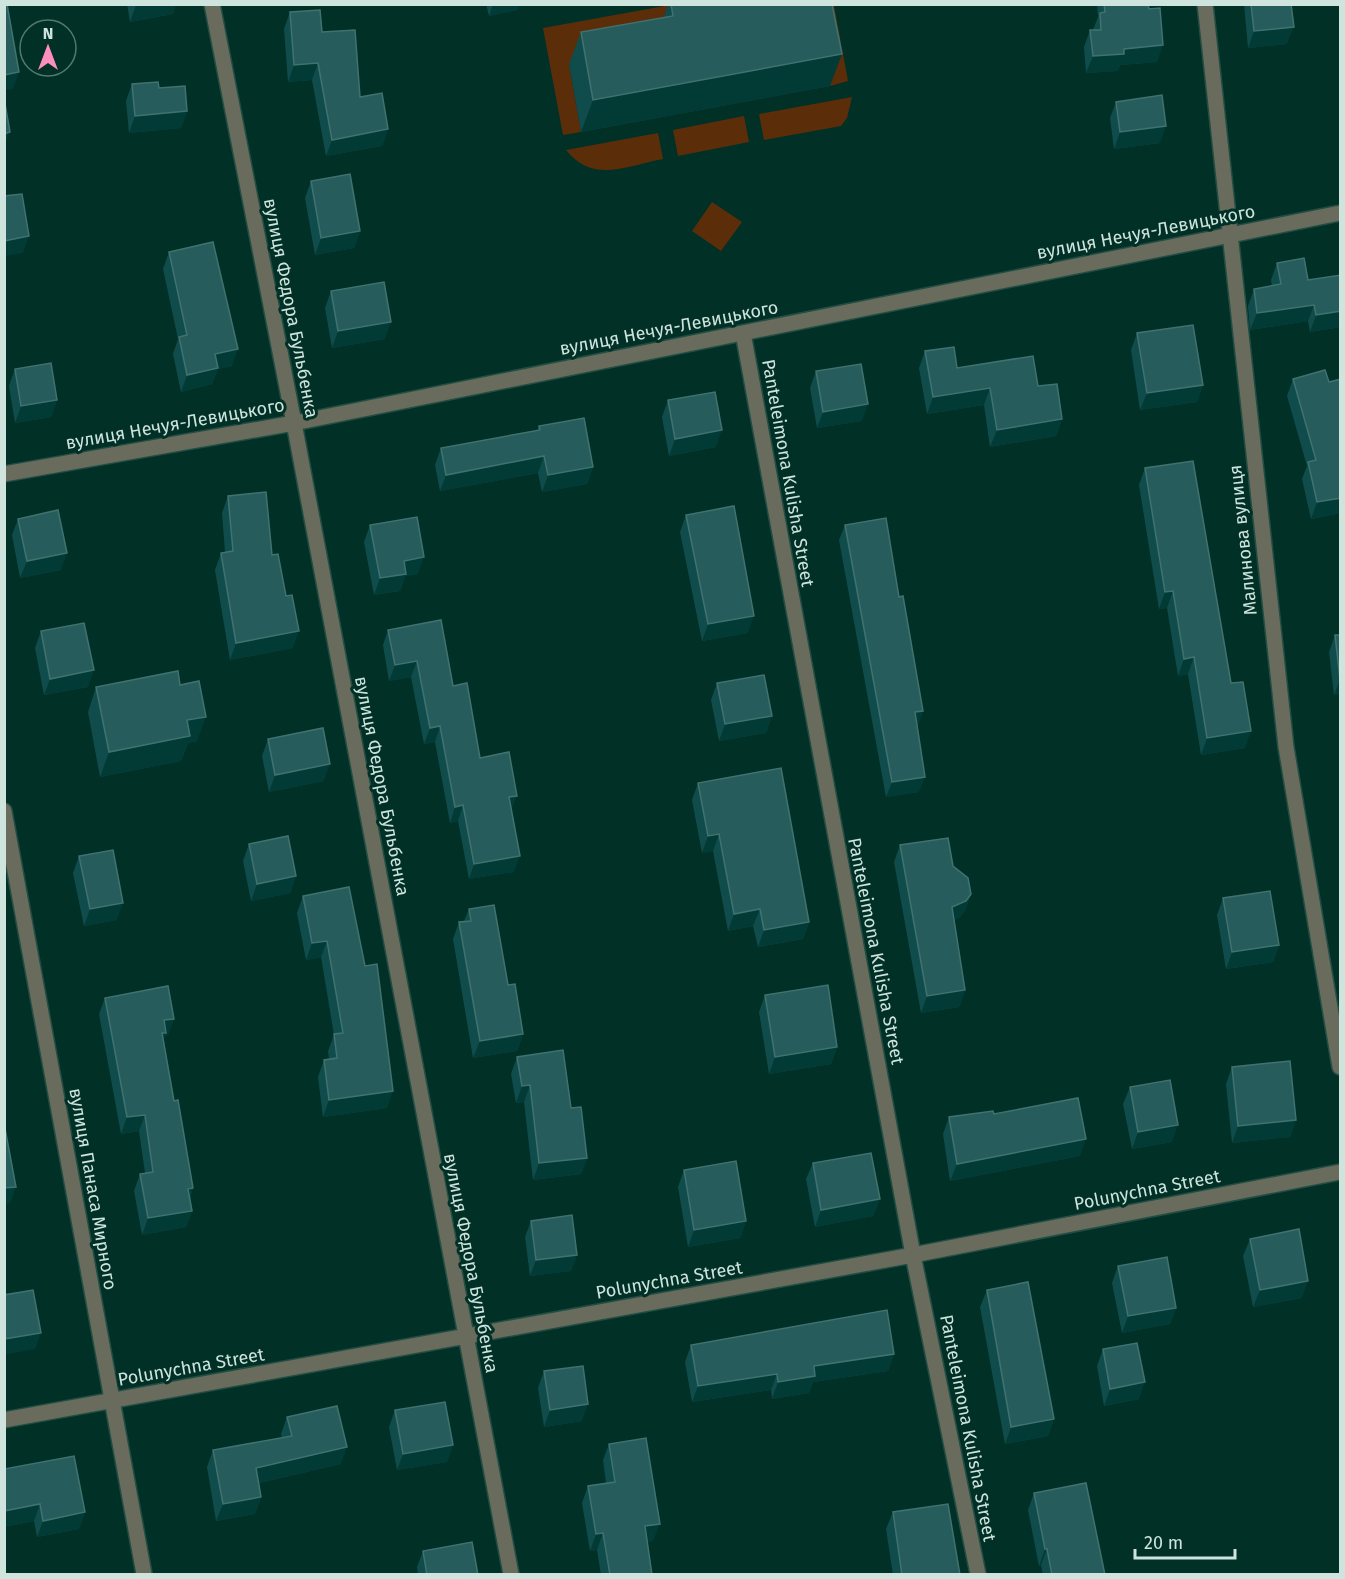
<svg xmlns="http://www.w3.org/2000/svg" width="1345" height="1579" viewBox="0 0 1345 1579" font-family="'Fira Sans',sans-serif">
<rect width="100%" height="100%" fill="#013026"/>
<path fill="#5b2e09" d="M670 5H834L848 81 830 86 817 19 569 64 581 132 563 135 543 28Z
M852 97 847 118 841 126 764 140 759 114Z
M744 116 749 142 678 156 673 130Z
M658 133 663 159C626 166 593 184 566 150Z
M712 202 742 222 721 251 692 231Z"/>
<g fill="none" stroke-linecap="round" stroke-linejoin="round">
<defs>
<path id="minor" d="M212 4 294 423 511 1574
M1205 4 1286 747 1340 1067
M743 333 913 1255 978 1574
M4 474 294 423 1340 213
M4 811 144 1574
M4 1420 913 1255 1340 1172"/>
</defs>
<use href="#minor" stroke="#224d43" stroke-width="18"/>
<use href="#minor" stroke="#696b5c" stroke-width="15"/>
</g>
<path fill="#114c4c" d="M127 4H176L173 14 130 22Z
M486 4H519L517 10 489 16Z
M668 4H832L830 86 581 132 569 64 581 32 664 17Z
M1097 4H1148L1157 62 1120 65 1118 71 1086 73 1084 47 1090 30H1093L1098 17Z
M1244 4H1291L1287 44 1248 48Z
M290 12 322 32 360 97 388 129 382 146 326 156 312 80 288 82 284 29Z
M132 84 159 88 187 111 181 128 129 133 126 101Z
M1116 102 1160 143 1114 149 1110 118Z
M311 181 360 231 354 248 315 255 305 198Z
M169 252 232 366 218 369 212 384 181 392 173 354 178 339 163 269Z
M1277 263 1308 280 1341 275V327L1310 332 1308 321 1250 330 1248 306 1254 289 1272 286 1271 280Z
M331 291 385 339 332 348 325 308Z
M1137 333 1203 385 1197 402 1140 410 1131 350Z
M925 351 957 368 1038 386 1062 419 1056 436 990 447 984 405 927 414 919 368Z
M15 369 57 400 51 417 15 423 9 386Z
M816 371 862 421 817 428 810 388Z
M1293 379 1341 513 1311 519 1302 479 1307 466 1287 396Z
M668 400 716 447 669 456 662 417Z
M539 426 593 467 587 484 542 492 538 473 440 491 435 465 441 448 537 431Z
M1145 468 1231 683 1245 748 1201 755 1188 674 1178 676 1167 608 1159 609 1139 485Z
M228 496 272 555 293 648 230 660 215 570 221 553 225 552 222 513Z
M686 515 748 633 702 641 680 532Z
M18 519 61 570 20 578 12 535Z
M370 525 418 574 405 576 400 591 374 595 364 542Z
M845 525 917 726 919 792 886 797 839 540Z
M388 630 453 686 480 758 511 811 514 872 469 879 458 821 450 823 435 742 424 744 411 677 389 681 383 645Z
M41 631 88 687 44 695 35 648Z
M1335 635H1341V695H1334L1329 652Z
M717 683 772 716 766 733 719 741 711 700Z
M180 685 197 741 188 743 181 761 100 777 88 712 96 687Z
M268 739 324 781 269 792 262 756Z
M698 783 809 922 803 939 758 947 753 926 728 931 713 851 702 853 692 800Z
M249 844 296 876 290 893 251 901 243 861Z
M900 845 953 866 971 894 965 911 960 917 954 920 965 990 959 1007 921 1013 894 862Z
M79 856 117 920 84 926 73 873Z
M349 887 387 1108 323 1117 318 1077 324 1060 329 1059 328 1051 334 1035 321 957 306 960 297 913 303 896Z
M1223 898 1279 945 1273 962 1226 969 1217 915Z
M469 909 508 985 523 1034 517 1051 473 1058 453 939 459 922 464 921Z
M765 995 837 1047 831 1064 769 1074 759 1012Z
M105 998 168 1036H165L163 1041 174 1101 193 1188 190 1198 192 1211 186 1227 142 1235 134 1191 140 1174 145 1173 139 1131 121 1134 99 1014Z
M517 1057 587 1158 581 1174 533 1180 524 1102 516 1103 511 1074Z
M1232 1067 1296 1120 1290 1137 1232 1143 1226 1084Z
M1130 1087 1172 1142 1132 1149 1123 1104Z
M994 1114 1080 1156 950 1181 943 1134 949 1117Z
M813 1163 880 1199 873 1216 815 1227 806 1179Z
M684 1170 746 1221 740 1238 688 1247 678 1187Z
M531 1221 577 1255 571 1271 530 1276 525 1237Z
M1250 1239 1302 1298 1253 1307 1243 1256Z
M1118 1266 1176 1308 1170 1324 1122 1333 1112 1283Z
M987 1290 1054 1419 1048 1436 1005 1444 980 1307Z
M691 1345 894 1354 888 1371 813 1382 809 1393 772 1399 771 1390 692 1402 685 1362Z
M1103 1349 1139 1399 1104 1406 1097 1366Z
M544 1371 582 1421 544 1427 538 1388Z
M395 1410 453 1445 447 1462 397 1470 389 1427Z
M287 1417 341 1464 259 1483 261 1497 255 1514 216 1521 207 1467 213 1450 282 1438 281 1434Z
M609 1444 653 1541 647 1542 652 1575H601L597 1550 590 1551 582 1503 588 1486 606 1483 603 1460Z
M4 1469 85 1512 79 1529 37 1537 34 1521 4 1527Z
M1034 1493 1105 1575H1043L1041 1565 1039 1566 1028 1510Z
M893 1512 960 1575H893L886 1529Z
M423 1551 478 1575H418L417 1567Z"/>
<path fill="#023a36" d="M138 4H176L173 14 130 22 136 5Z
M493 4H519L517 10 489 16Z
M1294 27 1287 44 1248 48 1254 31Z
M1163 45 1157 62 1120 65 1118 71 1086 73 1093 56 1124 49Z
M842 54 830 86 581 132 593 100Z
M318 63 312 80 288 82 294 65Z
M19 72 13 89 4 90V75Z
M187 111 181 128 129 133 135 116Z
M1166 126 1160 143 1114 149 1120 132Z
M388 129 382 146 326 156 332 140Z
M10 132 4 148V134Z
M360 231 354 248 315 255 321 238Z
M29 236 23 253 4 256V241Z
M1314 305 1308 321 1250 330 1257 313Z
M1341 311V327L1310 332 1316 315Z
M391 322 385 339 332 348 338 331Z
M238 349 232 366 218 369 212 384 181 392 187 375 215 354Z
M1203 385 1197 402 1140 410 1147 393Z
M990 388 984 405 927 414 933 397Z
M57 400 51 417 15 423 21 406Z
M868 404 862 421 817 428 823 412Z
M1062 419 1056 436 990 447 997 430Z
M722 430 716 447 669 456 675 439Z
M544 456 538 473 440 491 446 475Z
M593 467 587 484 542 492 548 475Z
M1341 498V513L1311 519 1317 502Z
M67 553 61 570 20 578 27 561Z
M424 557 418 574 405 576 400 591 374 595 380 578 404 561Z
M1173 591 1167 608 1159 609 1165 592Z
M754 616 748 633 702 641 708 624Z
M299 631 293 648 230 660 236 643Z
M1194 657 1188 674 1178 676 1184 659Z
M417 661 411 677 389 681 395 665Z
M94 670 88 687 44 695 50 679Z
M1340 679 1341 695H1334Z
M923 711 918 726 915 712Z
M772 716 766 733 719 741 725 724Z
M206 717 197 741 188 743 181 761 100 777 109 752 187 720Z
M440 726 435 742 424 744 430 728Z
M1251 731 1245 748 1201 755 1207 738Z
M330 764 324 781 269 792 275 775Z
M925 777 919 792 886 797 892 782Z
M517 796 511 811 509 797Z
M463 805 458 821 450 823 455 807Z
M719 834 713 851 702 853 708 836Z
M520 856 514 872 469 879 474 864Z
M296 876 290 893 251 901 257 884Z
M971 894 965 911 960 917 946 924 952 907Z
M123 903 117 920 84 926 90 909Z
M760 909 753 926 728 931 734 914Z
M809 922 803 939 758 947 764 930Z
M327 941 321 957 306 960 312 943Z
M1279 945 1273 962 1226 969 1232 952Z
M965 990 959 1007 921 1013 927 996Z
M174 1019 168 1036H165L160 1050 164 1020Z
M523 1034 517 1051 473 1058 480 1041Z
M837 1047 831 1064 769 1074 775 1057Z
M530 1085 524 1102 516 1103 522 1086Z
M393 1091 387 1108 323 1117 329 1100Z
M145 1115 139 1131 121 1134 127 1117Z
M1296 1120 1290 1137 1232 1143 1238 1126Z
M1178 1125 1172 1142 1132 1149 1138 1132Z
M1086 1139 1080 1156 950 1181 957 1164Z
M587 1158 581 1174 533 1180 539 1163Z
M16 1187 10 1203 4 1204V1188Z
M193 1188 187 1205 188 1189Z
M880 1199 873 1216 815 1227 821 1210Z
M192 1211 186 1227 142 1235 148 1218Z
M746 1221 740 1238 688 1247 694 1230Z
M577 1255 571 1271 530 1276 536 1260Z
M1308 1281 1302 1298 1253 1307 1260 1290Z
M1176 1308 1170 1324 1122 1333 1128 1316Z
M41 1333 35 1349 4 1355V1339Z
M894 1354 888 1371 813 1382 809 1393 772 1399 778 1382 814 1366Z
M777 1374 771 1390 692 1402 698 1386Z
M1145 1382 1139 1399 1104 1406 1110 1389Z
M588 1404 582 1421 544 1427 550 1410Z
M1054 1419 1048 1436 1005 1444 1011 1427Z
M453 1445 447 1462 397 1470 403 1454Z
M347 1447 341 1464 250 1485 256 1468Z
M261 1497 255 1514 216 1521 223 1504Z
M40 1504 34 1521 4 1527V1511Z
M85 1512 79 1529 37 1537 43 1521Z
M660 1524 653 1541 639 1543 645 1526Z
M603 1533 597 1550 590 1551 596 1534Z
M1045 1549H1047L1041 1565 1039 1566Z"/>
<path fill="#265d5c" stroke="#407270" stroke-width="1.5" d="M4 4H7L19 72 4 75Z
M671 4H832L842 54 593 100 581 32 673 16Z
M1104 4H1148L1149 9 1160 8 1163 45 1124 49V54L1093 56 1090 30H1101L1100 13 1105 12Z
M1251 4H1291L1294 27 1254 31Z
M320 10 322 32 355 30 360 97 382 93 388 129 332 140 318 63 294 65 290 12Z
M158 82 159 88 185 86 187 111 135 116 132 84Z
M1162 95 1166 126 1120 132 1116 102Z
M4 98 10 132 4 134Z
M350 174 360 231 321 238 311 181Z
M22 194 29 236 4 241V196Z
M213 242 238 349 215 354 218 368 187 375 179 337 187 335 169 252Z
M1304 258 1308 280 1341 275V311L1316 315 1314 305 1257 313 1254 289 1281 284 1277 263Z
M384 282 391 322 338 331 331 291Z
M1193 325 1203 385 1147 393 1137 333Z
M954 347 957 368 1033 356 1038 386 1057 384 1062 419 997 430 990 388 933 397 925 351Z
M51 363 57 400 21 406 15 369Z
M861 364 868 404 823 412 816 371Z
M1325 370 1329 382 1341 379V498L1317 502 1308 462 1316 460 1293 379Z
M715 392 722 430 675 439 668 400Z
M584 418 593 467 548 475 544 456 446 475 441 448 540 430 539 426Z
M1193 461 1231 683 1243 682 1251 731 1207 738 1194 657 1184 659 1173 591 1165 592 1145 468Z
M266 492 272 555 278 554 286 596 292 595 299 631 236 643 221 553 233 551 228 496Z
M734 506 754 616 708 624 686 515Z
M58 510 67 553 27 561 18 519Z
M417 517 424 557 404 561 406 574 380 578 370 525Z
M886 518 899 597 903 596 923 711 915 712 925 777 892 782 845 525Z
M441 620 453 686 467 683 480 758 509 752 517 796 509 797 520 856 474 864 463 805 455 807 440 726 430 728 417 661 395 665 388 630Z
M84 623 94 670 50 679 41 631Z
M1335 635H1341L1340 679Z
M178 671 180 685 199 681 206 717 187 720 190 736 109 752 96 687Z
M764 675 772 716 725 724 717 683Z
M323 728 330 764 275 775 268 739Z
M781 768 809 922 764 930 760 909 734 914 719 834 708 836 698 783Z
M288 836 296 876 257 884 249 844Z
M948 838 953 866 968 878 971 894 966 901 952 907 965 990 927 996 900 845Z
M113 850 123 903 90 909 79 856Z
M349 887 365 966 377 964 393 1091 329 1100 324 1060 337 1058 334 1034 343 1033 327 941 312 943 303 896Z
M1270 891 1279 945 1232 952 1223 898Z
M494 905 508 985 515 984 523 1034 480 1041 459 922 471 921 469 909Z
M828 985 837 1047 775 1057 765 995Z
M168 986 174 1019 164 1020 166 1033H162L174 1101 178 1100 193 1188 188 1189 192 1211 148 1218 140 1174 153 1172 145 1115 127 1117 105 998Z
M563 1050 571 1108 581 1107 587 1158 539 1163 530 1085 522 1086 517 1057Z
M1290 1061 1296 1120 1238 1126 1232 1067Z
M1170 1080 1178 1125 1138 1132 1130 1087Z
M1078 1098 1086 1139 957 1164 949 1117 993 1111 994 1114Z
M4 1123 16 1187 4 1188Z
M871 1153 880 1199 821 1210 813 1163Z
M736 1161 746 1221 694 1230 684 1170Z
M572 1215 577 1255 536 1260 531 1221Z
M1299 1229 1308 1281 1260 1290 1250 1239Z
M1167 1257 1176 1308 1128 1316 1118 1266Z
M1028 1282 1054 1419 1011 1427 987 1290Z
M33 1290 41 1333 4 1339V1295Z
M887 1310 894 1354 814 1366 815 1376 778 1382 777 1374 698 1386 691 1345Z
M1137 1343 1145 1382 1110 1389 1103 1349Z
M583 1366 588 1404 550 1410 544 1371Z
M445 1402 453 1445 403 1454 395 1410Z
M337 1406 347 1447 256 1468 261 1497 223 1504 213 1450 292 1436 287 1417Z
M646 1438 660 1524 645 1526 652 1575H610L603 1533 596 1534 588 1486 615 1482 609 1444Z
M74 1456 85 1512 43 1521 40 1504 4 1511V1469Z
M1086 1483 1105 1575H1052L1047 1549H1045L1034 1493Z
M948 1504 960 1575H902L893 1512Z
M472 1542 478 1575H427L423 1551Z"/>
<g text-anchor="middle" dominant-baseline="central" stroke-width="6" stroke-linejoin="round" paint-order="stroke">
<g font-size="18" fill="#cee4dd" stroke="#013026">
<text transform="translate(1146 232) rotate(-11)">вулиця Нечуя-Левицького</text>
<text transform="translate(291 308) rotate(79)">вулиця Федора Бульбенка</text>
<text transform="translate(669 328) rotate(-11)">вулиця Нечуя-Левицького</text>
<text transform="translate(175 424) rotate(-10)">вулиця Нечуя-Левицького</text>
<text transform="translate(788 473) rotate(80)">Panteleimona Kulisha Street</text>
<text transform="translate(1243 540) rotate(-96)">Малинова вулиця</text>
<text transform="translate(382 786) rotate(79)">вулиця Федора Бульбенка</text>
<text transform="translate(876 951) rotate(79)">Panteleimona Kulisha Street</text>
<text transform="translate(93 1189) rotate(80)">вулиця Панаса Мирного</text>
<text transform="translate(1147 1190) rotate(-11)">Polunychna Street</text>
<text transform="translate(471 1263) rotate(79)">вулиця Федора Бульбенка</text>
<text transform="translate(669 1280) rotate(-10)">Polunychna Street</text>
<text transform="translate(191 1367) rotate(-10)">Polunychna Street</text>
<text transform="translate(968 1428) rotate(79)">Panteleimona Kulisha Street</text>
</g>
</g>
<rect width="1345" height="1579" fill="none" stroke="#cee4dd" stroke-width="12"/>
<g transform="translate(48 48)"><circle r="28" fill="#013026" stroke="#53786f" stroke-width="1.5"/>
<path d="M0-4.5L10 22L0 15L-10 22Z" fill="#fe8ebd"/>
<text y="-9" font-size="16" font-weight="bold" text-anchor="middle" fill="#cee4dd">N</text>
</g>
<path d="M1135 1549v9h100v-9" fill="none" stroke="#cee4dd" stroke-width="3"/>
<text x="1144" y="1549" font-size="18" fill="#cee4dd" stroke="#013026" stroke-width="4.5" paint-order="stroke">20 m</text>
</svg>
